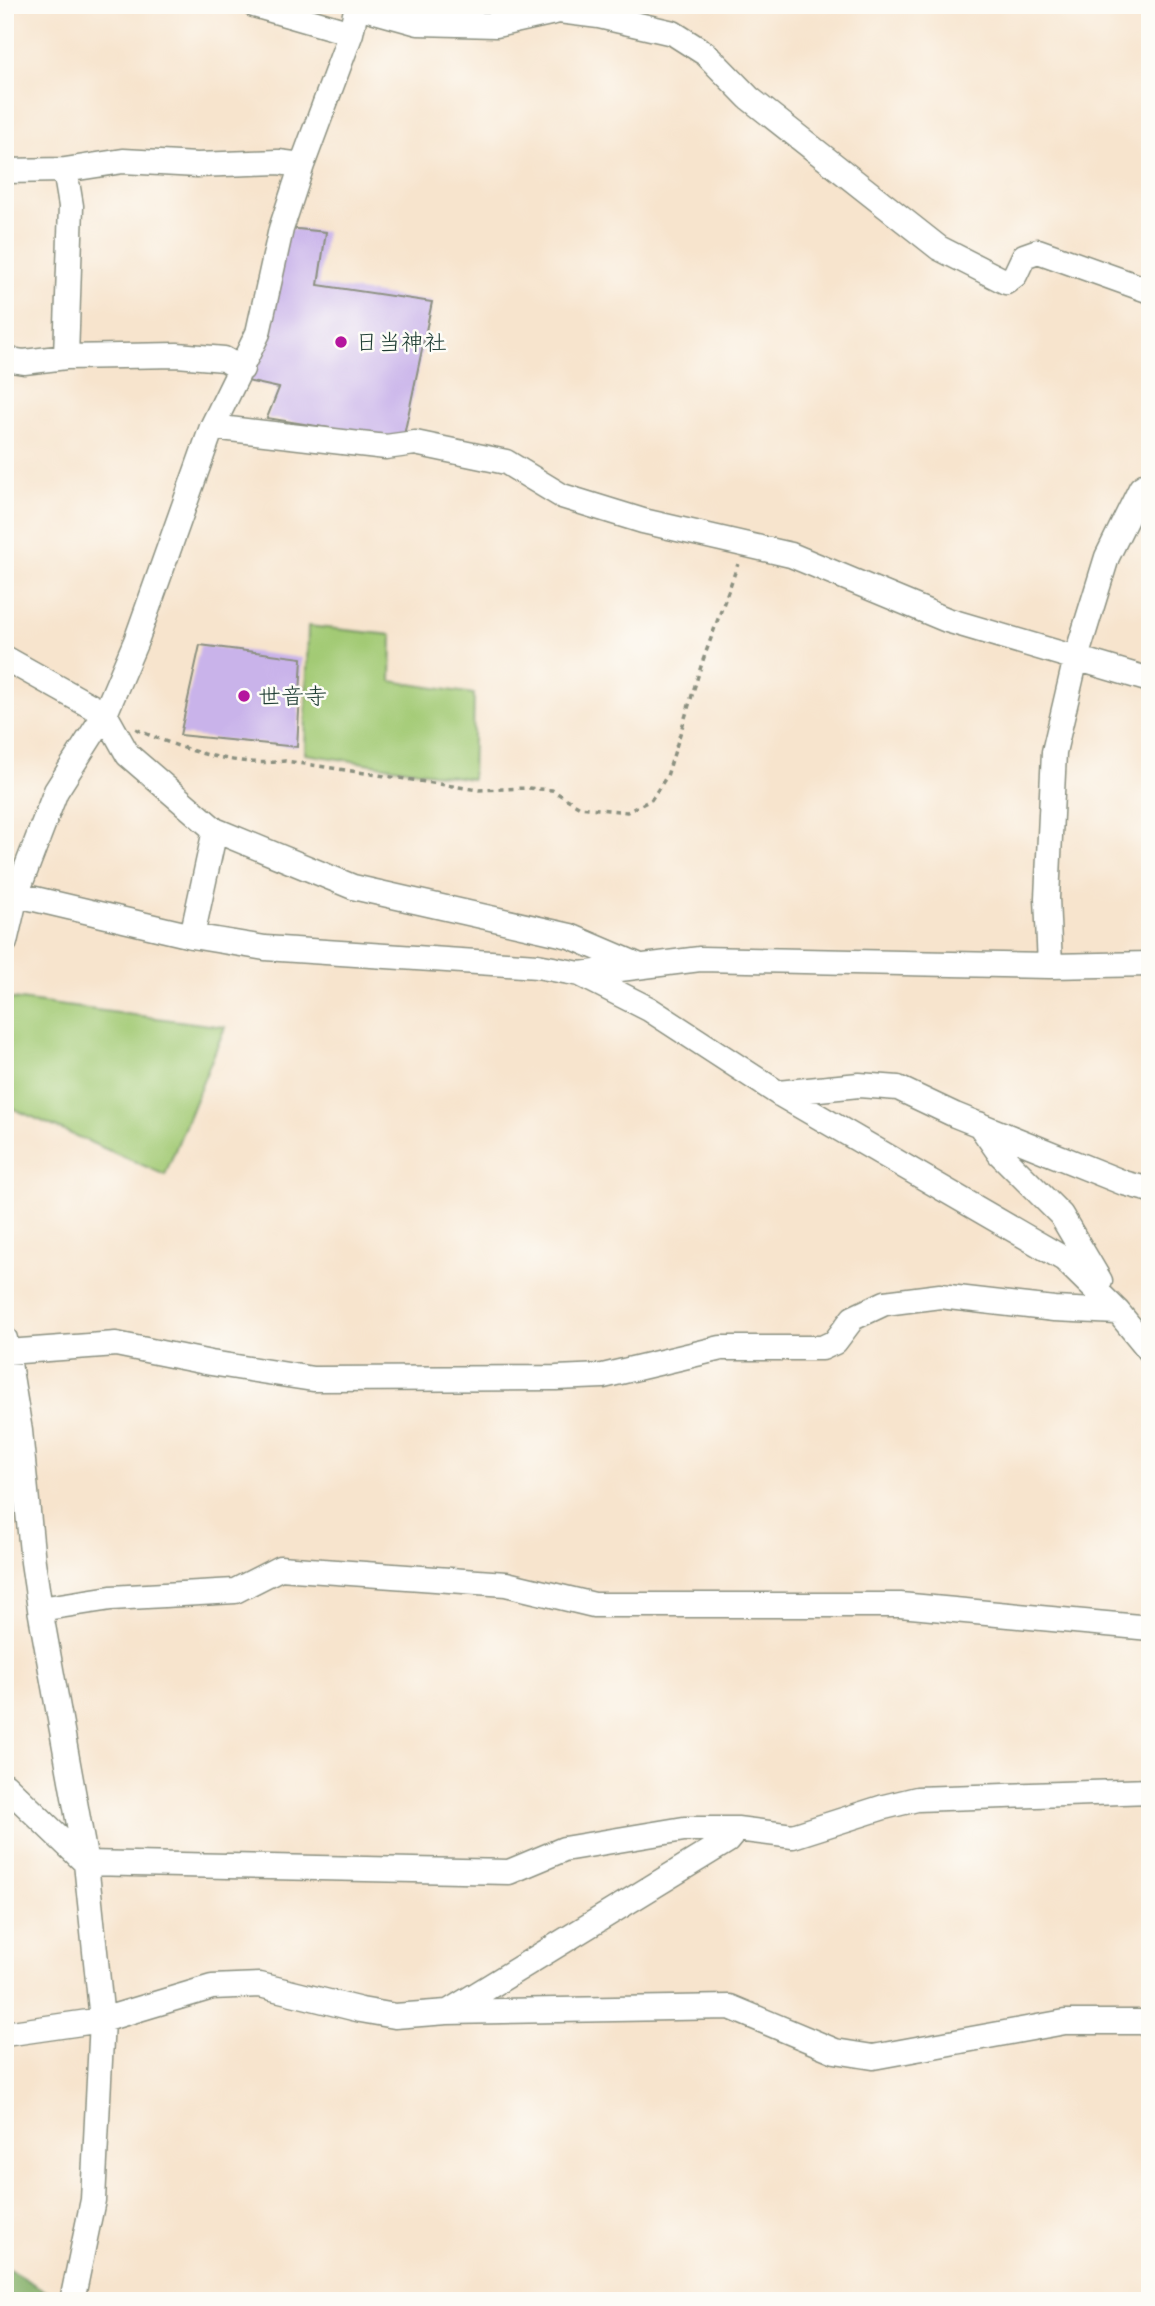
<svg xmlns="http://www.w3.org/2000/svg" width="1155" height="2306" viewBox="0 0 1155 2306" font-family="'Comic Neue','Klee One',sans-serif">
<rect width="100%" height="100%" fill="#fdfcf7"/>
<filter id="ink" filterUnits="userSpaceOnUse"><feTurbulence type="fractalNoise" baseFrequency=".0143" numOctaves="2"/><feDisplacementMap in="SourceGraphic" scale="14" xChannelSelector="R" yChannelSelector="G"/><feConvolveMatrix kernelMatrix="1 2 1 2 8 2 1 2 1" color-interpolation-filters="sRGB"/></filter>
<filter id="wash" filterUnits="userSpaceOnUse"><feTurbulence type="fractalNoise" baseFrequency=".00686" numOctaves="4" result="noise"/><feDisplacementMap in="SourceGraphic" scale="28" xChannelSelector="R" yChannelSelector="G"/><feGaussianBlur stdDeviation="1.57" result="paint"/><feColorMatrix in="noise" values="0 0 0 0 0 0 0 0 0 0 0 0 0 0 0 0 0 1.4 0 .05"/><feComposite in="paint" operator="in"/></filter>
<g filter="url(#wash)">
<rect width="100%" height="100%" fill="#f7e4cd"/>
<path fill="#a3ca74" stroke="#618454" stroke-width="2" d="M308 626 392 635 391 681 474 694 472 779 305 754Z
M5 998 225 1027 165 1175 5 1105Z"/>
<path fill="#82ae66" stroke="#50764d" stroke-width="2" d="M5 2267 52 2295V2301H5Z"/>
<g id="blocks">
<path fill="#c9b3ea" d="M288 228 326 232 318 285 432 302 403 440 267 418 279 388 247 381Z
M200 645 302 658 297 747 180 735Z"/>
</g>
</g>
<g filter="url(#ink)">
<use href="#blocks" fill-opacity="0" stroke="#8b9080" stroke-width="2"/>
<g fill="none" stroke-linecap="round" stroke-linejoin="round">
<defs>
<path id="minor" d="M254 5 351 33
M357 6 418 23 496 25 559 11 599 16 673 33 706 54 749 98 939 248 1006 282 1015 275 1024 256 1038 251 1150 291
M65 170 71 206 66 357
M5 171 65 170 123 161 197 165 278 162 302 165
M5 359 24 362 66 357 177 355 224 359 242 369
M212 427 386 447 415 443 506 462 562 496 643 521 791 555 947 620 1150 680
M5 658 105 714 128 755 215 830 192 936
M215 830 353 887 570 936 640 966
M5 892 192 936 265 948 537 966 580 974 649 1009 778 1093 1064 1259 1118 1312 1150 1351
M5 942 16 895 56 791 105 714 136 641 212 427 258 333 281 229 302 165 351 33 357 5
M1050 966 1047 898 1054 752 1076 658 1107 557 1141 488 1150 482
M580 974 700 959 1050 966 1150 964
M778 1093 859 1085 898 1088 955 1115 1124 1183 1150 1190
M979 1124 1000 1154 1061 1215 1100 1281
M5 1339 20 1431 33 1562 40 1609 86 1863 102 2020 93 2200 72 2301
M7 1352 116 1344 211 1363 313 1379 556 1378 603 1376 721 1348H822L835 1342 853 1318 885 1303 940 1296 1054 1309 1118 1312
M40 1609 111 1598 235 1591 280 1568 506 1584 594 1605H900L1150 1628
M5 1785 86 1863 509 1872 564 1849 684 1829H737
M448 2012 727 1841 737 1829 793 1836 884 1807 917 1799 1150 1791
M5 2034 102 2020 212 1987 260 1985 361 2010 395 2016 447 2012 730 2007 835 2051 873 2057 1065 2022H1150"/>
</defs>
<use href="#minor" stroke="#8b9080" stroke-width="27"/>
<path stroke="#8b9080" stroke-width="3.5" stroke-dasharray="5 5" stroke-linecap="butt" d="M136 729C179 749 238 768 285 761L479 790 527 788 552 790 580 807 627 812 651 800 667 776 702 663 738 564"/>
<use href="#minor" stroke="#fff" stroke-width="24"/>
</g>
</g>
<g fill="#b5179e" stroke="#fdfcf7" stroke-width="2.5">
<circle cx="341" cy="342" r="7"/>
<circle cx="244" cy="696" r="7"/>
</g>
<g text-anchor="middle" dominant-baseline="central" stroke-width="5" stroke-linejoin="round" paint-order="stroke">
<g font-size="23" fill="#1f3d34" stroke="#fdfcf7" text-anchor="start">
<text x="355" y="342">日当神社</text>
<text x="258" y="696">世音寺</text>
</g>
</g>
<rect width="1155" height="2306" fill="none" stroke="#fdfcf7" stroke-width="28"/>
</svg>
